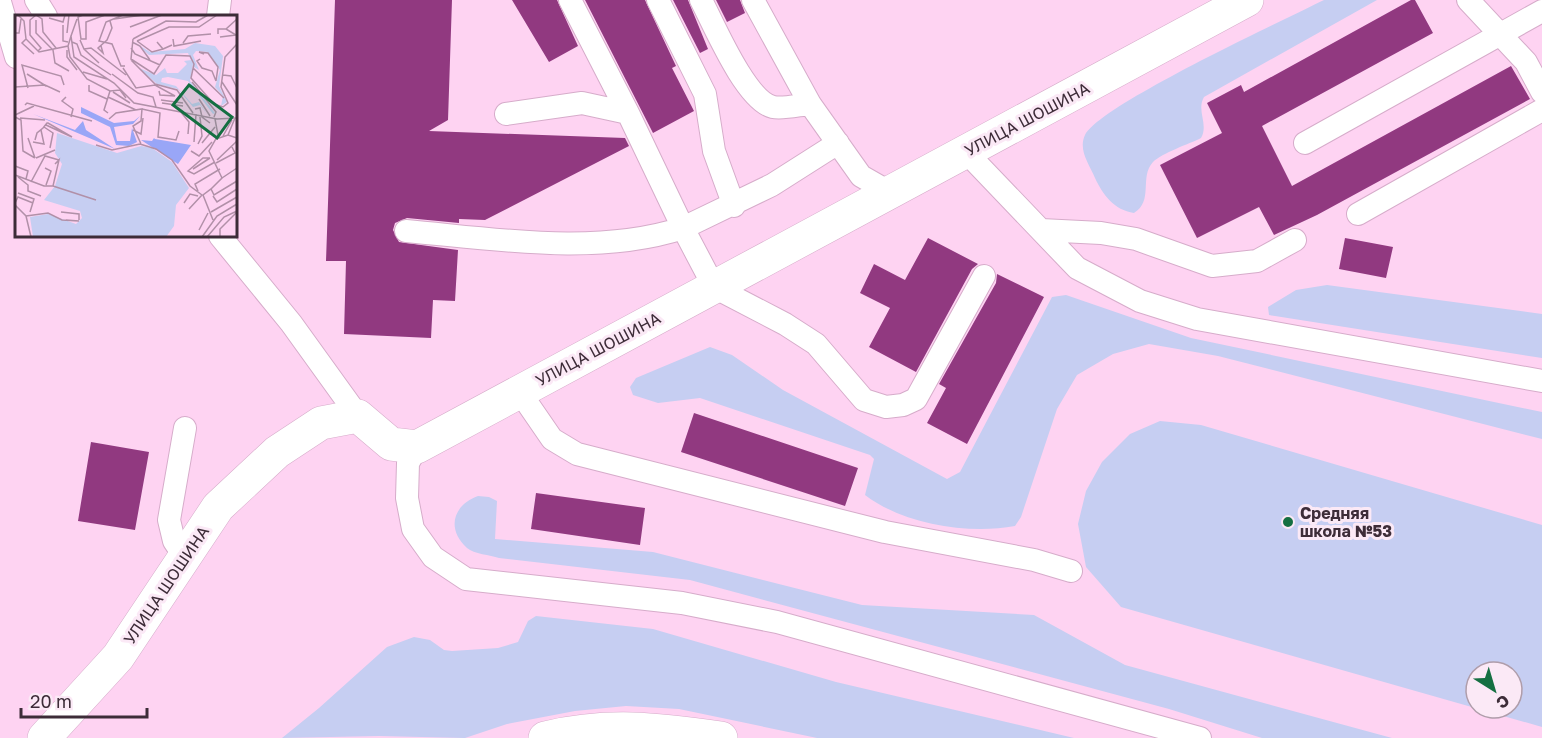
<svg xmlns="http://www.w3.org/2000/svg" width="1542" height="738" viewBox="0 0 1542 738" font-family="'Golos Text',sans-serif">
<rect width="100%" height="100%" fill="#fed3f2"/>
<path fill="#c6cef2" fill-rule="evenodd" d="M1324 0H1377L1204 97C1196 111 1209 124 1201 138 1189 144 1162 153 1153 162 1139 177 1154 201 1134 213 1114 210 1103 195 1095 178 1089 164 1078 150 1085 135 1100 105 1284 20 1324 0Z
M1327 285 1542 314V358L1275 316 1269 315 1268 307 1296 290Z
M1066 295 1191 338 1542 412V439L1218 356 1149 344 1113 354 1077 375 1057 409 1021 517 1015 526C968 535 903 524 865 495L874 459 870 455 700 398 658 403 633 395 630 387 636 378 710 347 732 355 783 390 947 479 960 472 1052 297Z
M1160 421 1201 425 1542 525V727L1121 607 1086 567 1078 524 1086 491 1102 462 1130 434ZM1476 672H1512V708H1476Z
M478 496 489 497 497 501 495 539 653 552 862 605 1034 615 1125 665 1392 738H1262L1169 709 690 580 499 558C490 555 474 554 467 548 446 529 453 505 478 496Z
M536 616 653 629 836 682 1074 738H817L679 709 626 706 575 711 507 724 465 738 379 736 282 738 319 708 387 647 414 637 430 640 444 650 452 651 498 648 518 642 528 621Z"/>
<path fill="#913980" d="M335 0H452L448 120 429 131 625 138 629 146 485 220 459 219V223L407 218 395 223 393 230 399 242 458 250 455 301 433 300 431 338 344 334 346 261H326Z
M512 0H557L578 46 549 62Z
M585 0H645L676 66 672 68 694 111 653 133Z
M673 0H688L708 49 700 53Z
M716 0H740L745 13 727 22Z
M1411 0H1415L1433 33 1262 126 1292 186 1511 66 1530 99 1317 215 1274 235 1259 207 1197 238 1160 165 1222 133 1207 103 1241 85 1244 92Z
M928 238 978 264 972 269 916 372 869 347 890 308 860 293 874 264 905 280Z
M1345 238 1393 247 1386 278 1339 269Z
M997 274 1044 297 967 444 927 423 946 388 939 384 996 283Z
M694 413 858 468 845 506 681 452Z
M91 442 149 452 135 530 78 521Z
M536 493 645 508 640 545 531 529Z"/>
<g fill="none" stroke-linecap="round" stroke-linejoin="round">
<defs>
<path id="service" d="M36 0 46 16
M570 0 628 113 683 228 772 185 838 143
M658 0 705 94 714 151 734 206
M701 0C714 25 746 101 773 107 783 109 799 105 810 104
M753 0 810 104 861 176 889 192
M1468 0 1526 62 1542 92
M0 2 16 57
M218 16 220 0
M506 114 582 103 628 113
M1305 143 1542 11
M966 152 1077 268 1140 301 1197 319 1542 381
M1358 214 1542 110
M1041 230 1101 233 1136 239 1212 266 1257 261 1295 240
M406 231C496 239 596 256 683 228L714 287 785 324 816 344 864 400 886 407 903 405 916 399 984 276
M220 236 291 323 358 416
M519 391 552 439 577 454 885 532 1034 560 1071 571
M417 447 408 463 407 498 413 529 433 557 466 579 682 603 777 622 1200 738
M184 556 174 541 169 520 185 428"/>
<path id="minor" d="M44 738 118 657 218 507 277 452 321 423 358 416 391 444 417 447 1247 0
M545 738C608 723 657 729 721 738"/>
</defs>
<use href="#service" stroke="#d6acca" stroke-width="24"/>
<use href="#minor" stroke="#d6acca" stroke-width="34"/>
<use href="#service" stroke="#fff" stroke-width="22"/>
<use href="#minor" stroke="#fff" stroke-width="33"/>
</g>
<circle fill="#156f42" stroke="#fbe9f6" stroke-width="2" cx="1288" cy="522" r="6"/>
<g text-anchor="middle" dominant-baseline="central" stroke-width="6" stroke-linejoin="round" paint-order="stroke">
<g font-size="16" fill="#3d2c38" stroke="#fbe9f6">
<text transform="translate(1027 119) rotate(-28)">УЛИЦА ШОШИНА</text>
<text transform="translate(598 349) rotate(-28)">УЛИЦА ШОШИНА</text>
<text transform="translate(166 585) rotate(-56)">УЛИЦА ШОШИНА</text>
</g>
<g font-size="16" font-weight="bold" fill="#3d2c38" stroke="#fbe9f6" text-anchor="start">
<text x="1300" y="513">Средняя<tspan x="1300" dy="18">школа №53</tspan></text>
</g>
</g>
<g transform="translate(15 15)">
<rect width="222" height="222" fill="#fed3f2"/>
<path d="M119 27 135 37 170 34 180 28 200 31 208 41 204 71 212 87 206 91 208 81 200 72 205 55 193 37 181 36 178 40 184 55 179 52 173 38 134 40ZM176 45 178 49 175 66 200 98 198 99 173 66 153 62 147 63 146 67 161 71 177 89 184 87 192 99 185 90 178 92 163 74 142 69 124 53 141 60 150 53 152 58H163L172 49 169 46ZM42 118 102 138 126 131 137 133 157 147 174 173 161 190 159 211 151 222H18L15 202 33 199 61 209 67 203 65 196 29 185 40 171 47 149 40 138Z" fill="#c6cef2"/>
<path d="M66 92 99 108 119 106 125 101 118 109 99 112 102 126H115L117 113 122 127 114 131 101 130 95 112 66 98ZM18 99 60 115 68 106 71 115 100 134ZM139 123 140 124 176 130 163 149 126 125 137 126Z" fill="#99a6f7"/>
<path fill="none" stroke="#b190a8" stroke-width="1.5" d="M3 0 9 6 11 24 24 37 53 31 56 21 59 42 99 68 119 88 202 104 222 103M21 0 15 5V20L26 33 23 36M21 0 27 4 28 17 41 33M68 0 63 2 66 24H71V7L90 0M108 0 91 7 84 26 97 29 106 51H110M34 3 48 7 50 0M99 4 128 0M21 5V18L38 35 40 48 54 56M48 10V26L53 27M115 12 147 0M0 18H4L6 4M52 18 54 0M203 19V14H211L222 4M56 21 62 4M205 22 221 20 211 14M11 24 7 28 19 39M118 24 116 44 139 59 151 40 175 41 179 49 176 63 199 89 208 92 213 88 206 72 210 42 222 29M118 24 151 6 181 7 193 0M158 24 159 31 186 26M65 25 69 34 84 48M122 26 154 12H184L202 0M122 26 137 37 148 34M57 27 62 29 66 40 96 60M117 27 125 31 135 45M142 27 148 34 157 30M168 28 173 21 196 19M53 31 55 42 72 64 95 76 105 75 111 83M86 31 88 38 83 33 92 25 97 13 95 6M116 33 120 39 145 50M69 34 76 33 111 60M52 35V42L62 55M189 39 184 37 193 38 203 52 201 66M185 44 182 46 187 53 197 56 201 66M116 45 140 69 162 75 178 98M108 53 121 73 140 70 160 81 145 80 144 76M178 53 209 83M68 57 92 64M12 59 31 71M97 59 123 78 138 82 141 92M208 60 216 61 222 73M177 67 201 97 199 102M207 67 222 90M74 70V76L92 84M0 72 30 70 45 77M13 73 7 50 46 61 49 70M98 77 115 88M51 82 47 86 58 94 56 102M93 82 121 95M184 84 195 101M146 85 168 88M147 88 168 91M10 90 12 88 77 106M127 94 145 98 143 122 161 125 164 116M180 94 185 93 187 102 195 108M165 96 174 107 173 119M93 98 89 95 95 76M0 100 19 91M0 102 6 105 8 136 20 143M5 103 30 105M94 104 101 98 127 94 126 106 118 111 126 129M29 112 38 118 35 133M118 115 126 119 128 103M213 120 220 103M208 121 217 105M13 123 20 143M201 124 213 120 222 123M20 125 22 118 28 113 32 108H33L57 122 31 110M18 127 29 129 26 115M179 127 181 99M187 128 200 112M183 129 187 121 185 102M81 130 97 135 125 129 141 134 157 145 175 171 187 180M176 136 184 141 197 127M21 143 40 135M195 143H188L173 156 179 159 200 147M202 145 222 126M201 148 220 138 217 132M0 151 13 156 11 164M30 153 36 156 31 170M178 154 195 143M0 160 29 171H38L44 145 40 149M3 162 13 170V176L26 181M207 163 222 153M16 167 30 141 44 145M38 171 81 185M196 174 207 163 194 136 203 120 200 104M183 176 180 169 205 154M3 178 19 184 15 197M198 181 202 187 222 174M0 188 3 182 18 188M169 188 175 179 183 181M0 190 11 201 16 222M174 194 187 180M46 197 64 199V205M196 197 222 182M11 201 33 198 47 205 64 206 51 205M198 205 188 180 196 174 199 180 222 166M184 215 193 198M187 222 202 201 222 189M192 222 209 202 222 196M205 222V214L222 197"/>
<path fill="#156f42" fill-opacity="0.15" stroke="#156f42" stroke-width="3" d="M174 70 217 102 202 123 158 90Z"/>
<rect width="222" height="222" fill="none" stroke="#3d2c38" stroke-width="3"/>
</g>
<g transform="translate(1494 690) rotate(143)"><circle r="28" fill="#fbe9f6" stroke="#af9daa" stroke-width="1.5"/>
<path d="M0-4.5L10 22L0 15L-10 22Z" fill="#156f42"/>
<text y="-9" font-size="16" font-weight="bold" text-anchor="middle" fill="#3d2c38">С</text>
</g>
<path d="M21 708v9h126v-9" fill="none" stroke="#3d2c38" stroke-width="3"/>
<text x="30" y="708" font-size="18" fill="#3d2c38" stroke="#fbe9f6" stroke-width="4.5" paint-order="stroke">20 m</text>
</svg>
